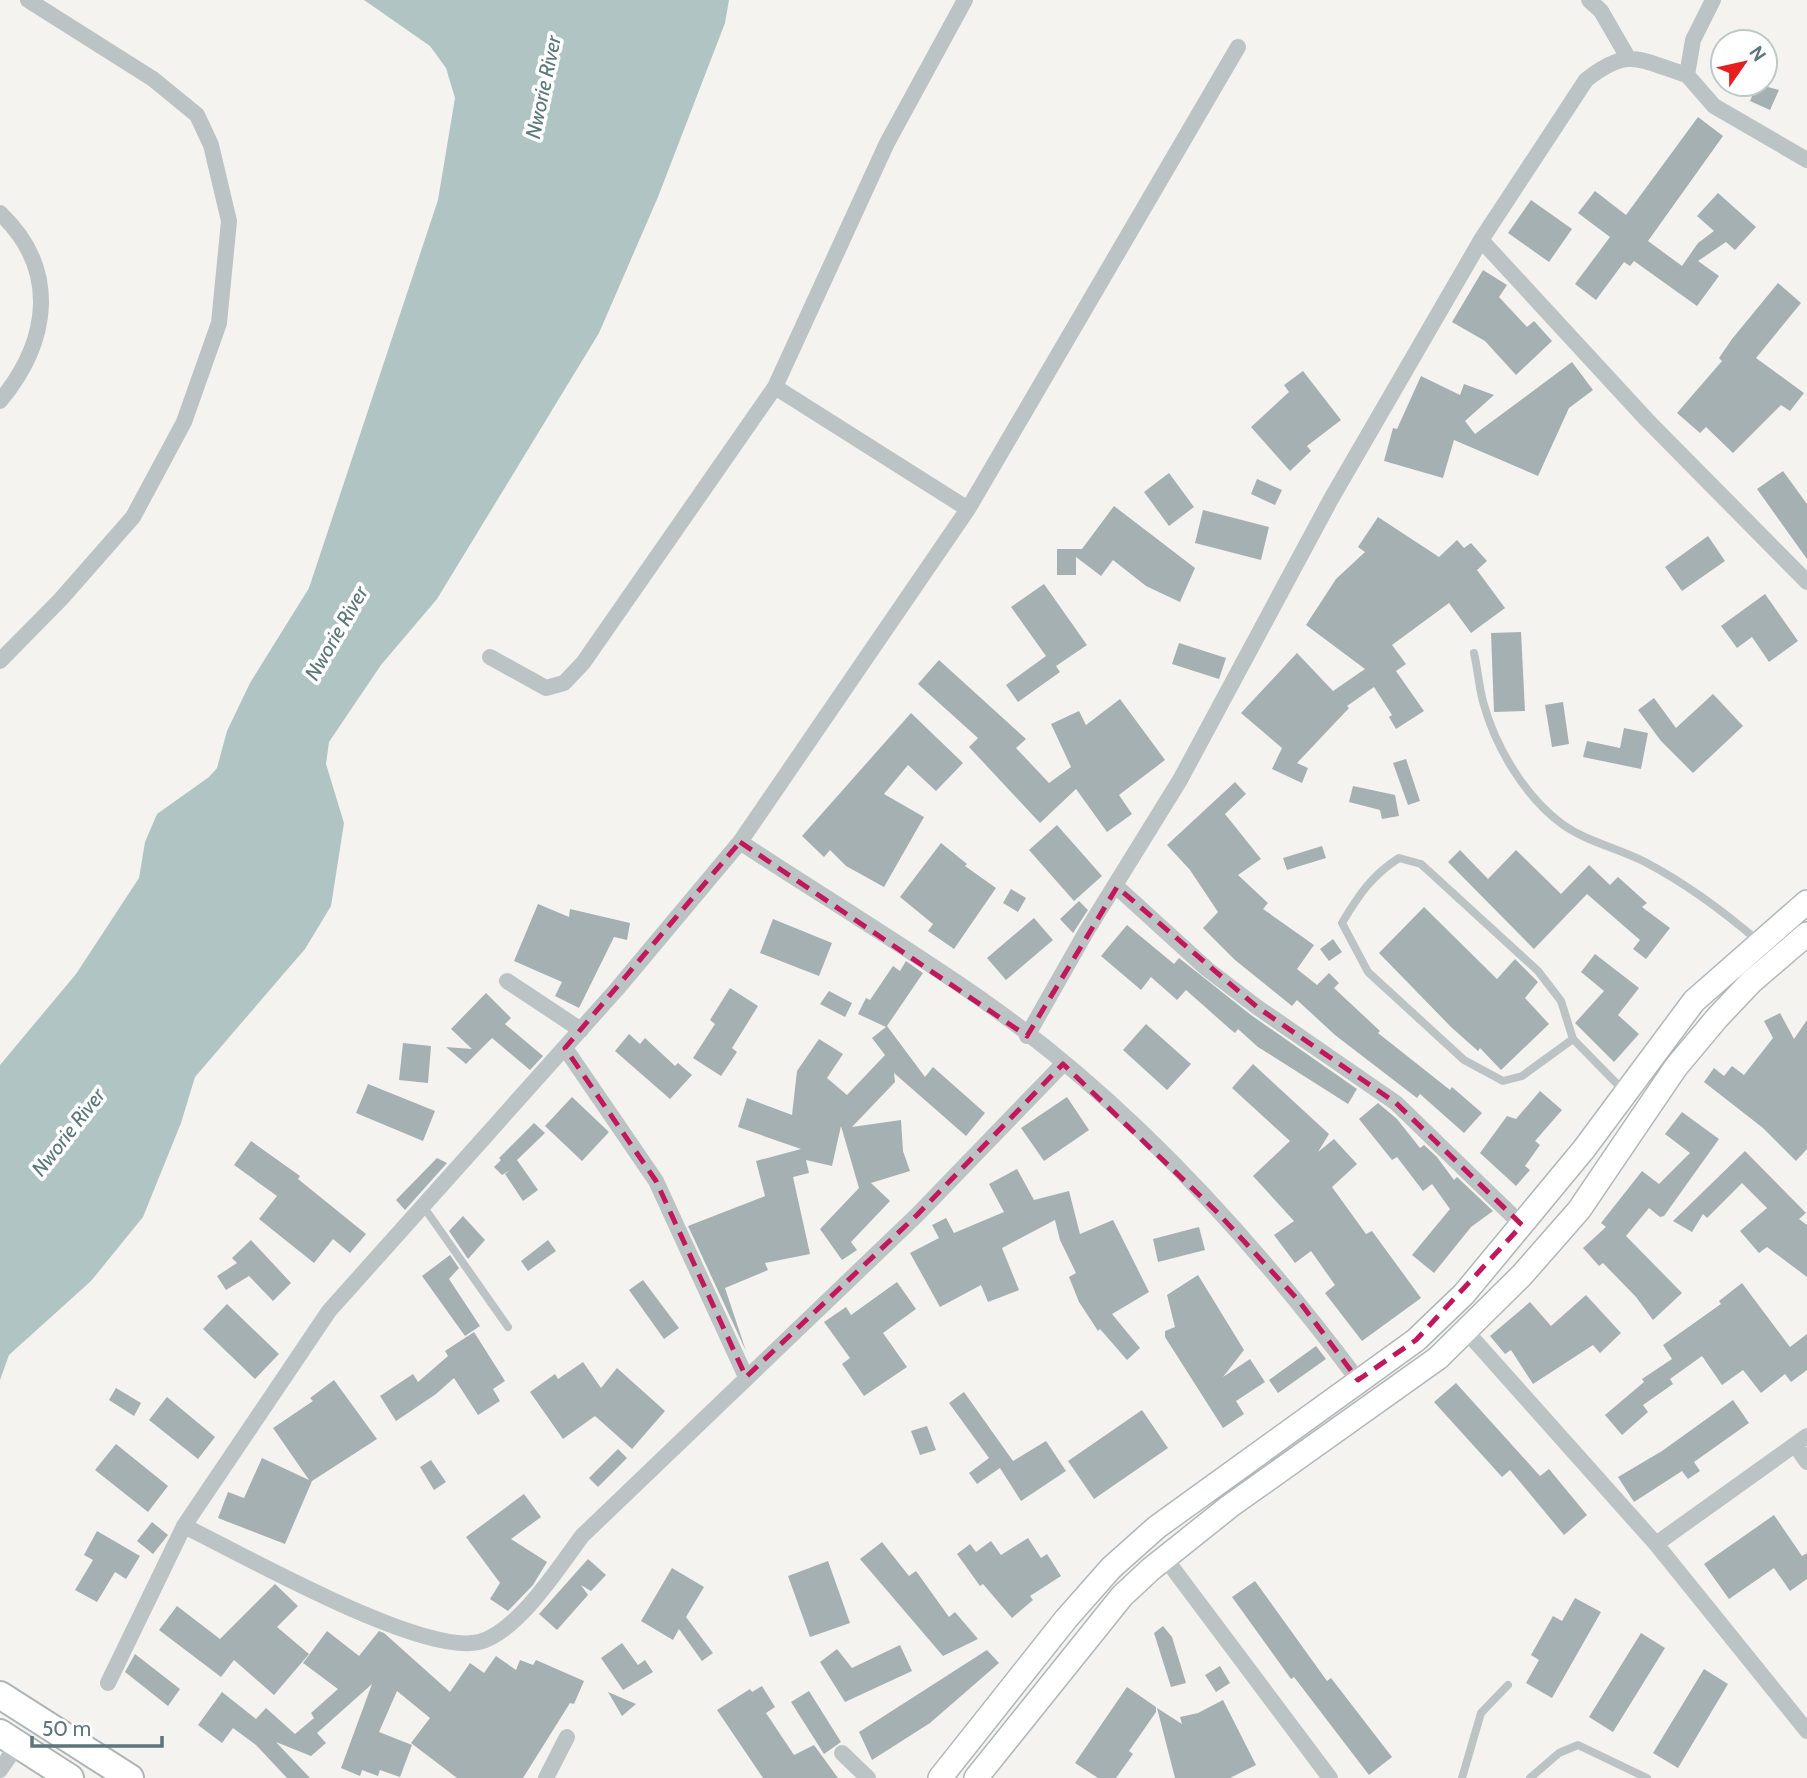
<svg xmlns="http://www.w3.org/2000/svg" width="1807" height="1778" viewBox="0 0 1807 1778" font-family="Cabin,sans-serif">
<rect width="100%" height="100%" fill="#f4f3ef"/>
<path fill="#b1c4c4" d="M364 0H729L725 23 658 197 599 333 437 599 381 665 329 742 326 764 344 823 331 906 305 949 195 1077 181 1123 143 1217 91 1281 9 1355 0 1380V1065L76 974 139 878 145 842 157 814 209 777 217 768 227 731 250 683 309 588 438 200 455 98 446 68 430 46Z"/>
<path fill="#a5b0b2" d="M1757 84 1779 90 1770 110 1750 101Z
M1698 117 1723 136 1648 241 1682 266 1698 243 1714 231 1697 216 1718 193 1756 227 1735 250 1726 242 1698 261 1719 276 1697 306 1634 261 1630 266 1624 262 1596 300 1575 284 1610 237 1578 213 1595 191 1626 215Z
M1531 200 1572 229 1549 262 1508 233Z
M1483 270 1507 285 1499 297 1527 327 1534 321 1552 341 1516 375 1485 341 1452 322Z
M1778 283 1801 303 1756 358 1804 393 1790 411 1781 405 1733 453 1706 427 1700 433 1677 413 1722 361 1719 358 1732 339Z
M1572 362 1593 390 1569 408 1538 476 1454 440 1443 478 1384 461 1393 428 1397 429 1421 376 1460 395 1464 384 1494 395 1465 421 1475 434Z
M1303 371 1341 420 1307 446 1311 451 1290 471 1251 427 1289 392 1284 385Z
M1783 471 1807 504V559L1757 489Z
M1169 473 1194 507 1169 526 1144 492Z
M1257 479 1282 490 1275 505 1251 494Z
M1114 506 1195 568 1180 602 1146 586 1113 560 1101 576 1076 557V575H1057V549H1082Z
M1203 510 1269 527 1261 560 1195 543Z
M1378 517 1439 557 1457 540 1464 548 1471 543 1487 561 1477 570 1505 608 1471 633 1449 603 1392 645 1406 664 1396 671 1424 711 1396 729 1389 717 1392 715 1374 687 1347 706 1349 708 1297 763 1308 768 1302 783 1272 769 1282 748 1241 713 1297 653 1333 691 1365 669 1306 625 1336 579 1365 552 1358 547Z
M1708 536 1725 561 1682 591 1665 567Z
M1044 584 1087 645 1056 666 1060 672 1018 702 1006 685 1046 656 1011 607Z
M1765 594 1798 641 1769 662 1752 637 1737 648 1721 626Z
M1521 632 1525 711 1494 712 1491 633Z
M1179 643 1226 658 1219 679 1172 664Z
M939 660 1026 739 1016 748 1049 783 1071 767 1051 724 1079 711 1086 725 1120 699 1165 760 1119 795 1132 814 1107 832 1076 789 1040 823 969 747 978 738 918 684Z
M1713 694 1743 726 1693 773 1661 741 1638 710 1654 698 1676 728Z
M1563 702 1569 744 1552 747 1545 705Z
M911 713 963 763 936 791 908 765 884 794 924 817 884 887 846 866 830 850 824 857 802 836Z
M1624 728 1648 733 1641 769 1583 757 1587 741 1620 748Z
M1406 759 1420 801 1408 805 1393 763Z
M1235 782 1246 794 1225 814 1261 859 1238 875 1268 903 1263 909 1314 945 1297 969 1317 985 1329 973 1339 983 1334 988 1380 1031 1378 1033 1450 1090 1452 1087 1482 1113 1464 1133 1420 1094 1417 1098 1335 1035 1297 1000 1292 1006 1235 960 1203 928 1218 912 1190 870 1167 845Z
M1353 786 1395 795 1399 816 1382 819 1380 810 1349 802Z
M1057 825 1102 876 1074 901 1029 850Z
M941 843 967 864 965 866 996 888 954 949 928 931 933 924 900 897Z
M1322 846 1326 858 1287 870 1283 858Z
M1460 850 1488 879 1516 850 1561 894 1589 865 1610 885 1618 877 1647 903 1642 907 1670 928 1646 959 1633 949 1640 940 1587 894 1534 949 1448 862Z
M1011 889 1026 898 1018 912 1003 903Z
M1079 901 1088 910 1073 933 1060 919Z
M538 904 569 917 570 909 630 923 627 940 614 937 579 1008 555 996 562 982 514 961Z
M1424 907 1497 979 1515 959 1538 982 1525 998 1549 1024 1501 1070 1480 1048 1478 1051 1451 1027 1379 953Z
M1034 918 1053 940 1006 980 987 958Z
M773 919 832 943 819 976 760 953Z
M1127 925 1174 964 1179 958 1251 1015 1357 1089 1348 1104 1258 1047 1238 1029 1235 1033 1230 1029 1186 990 1177 1000 1151 977 1141 990 1101 956Z
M1333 939 1342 952 1329 961 1320 949Z
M1595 954 1639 988 1618 1015 1639 1034 1614 1062 1575 1023 1604 991 1581 972Z
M906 961 923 973 887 1026 925 1077 933 1067 985 1113 966 1136 894 1073 895 1082 852 1127 901 1120 903 1151 910 1171 871 1183 890 1201 851 1242 857 1250 842 1260 820 1229 859 1188 841 1126 832 1166 806 1160 809 1173 793 1177 810 1254 765 1263 768 1270 725 1288 746 1351 688 1226 765 1196 756 1161 801 1149 738 1127 747 1098 792 1115 797 1071 819 1039 843 1054 827 1078 847 1095 885 1055 872 1038 886 1027 858 1014 866 998 870 1000 893 966 900 971Z
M730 988 758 1006 732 1048 737 1052 721 1076 693 1058 715 1024 710 1020Z
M829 991 852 1003 845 1017 820 1004Z
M486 993 511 1018 505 1024 543 1056 530 1070 492 1038 466 1064 446 1047 472 1049 451 1029Z
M1780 1013 1794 1039 1807 1020V1149L1796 1161 1763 1128 1704 1082 1714 1068 1724 1076 1732 1066 1744 1075 1773 1038 1764 1021Z
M1146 1024 1191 1064 1167 1090 1123 1050Z
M629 1034 640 1044 645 1038 675 1066 678 1063 692 1075 670 1099 615 1051Z
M403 1043 431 1046 428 1083 399 1080Z
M1253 1064 1329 1134 1318 1152 1334 1139 1357 1164 1332 1187 1366 1234 1372 1231 1421 1298 1362 1341 1325 1293 1335 1285 1311 1251 1295 1263 1274 1235 1294 1221 1253 1176 1290 1141 1232 1088Z
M368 1084 435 1111 423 1141 356 1113Z
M1540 1091 1562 1110 1535 1141 1540 1145 1525 1166 1530 1170 1516 1186 1480 1153 1507 1116 1516 1119Z
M572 1097 609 1132 582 1161 545 1126Z
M1067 1097 1089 1130 1044 1161 1021 1128Z
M1378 1103 1397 1119 1420 1148 1424 1145 1437 1157 1454 1180 1457 1177 1493 1211 1471 1227 1434 1273 1412 1255 1450 1209 1432 1184 1423 1191 1397 1157 1392 1160 1359 1119Z
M1682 1112 1719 1139 1664 1216 1660 1217 1649 1208 1626 1236 1682 1293 1653 1320 1636 1297 1603 1263 1599 1266 1583 1248 1606 1227 1601 1223 1642 1171 1659 1184 1690 1153 1665 1134Z
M534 1123 545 1133 517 1160 538 1190 523 1201 505 1174 510 1170 502 1175 494 1167 501 1160 499 1158Z
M251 1141 300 1176 298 1179 366 1234 350 1253 333 1239 314 1263 259 1219 277 1196 234 1165Z
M1745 1151 1806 1213 1799 1219 1807 1225V1277L1767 1247 1759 1253 1740 1231 1767 1208 1742 1183 1707 1218 1703 1214 1692 1232 1673 1221Z
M437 1158 447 1163 405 1210 396 1200Z
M1017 1169 1034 1200 1069 1191 1080 1234 1113 1220 1149 1292 1112 1314 1140 1348 1127 1360 1100 1329 1098 1331 1079 1302 1069 1277 1076 1273 1060 1240 1055 1220 1002 1248 1019 1290 988 1302 981 1285 940 1307 910 1253 939 1238 932 1225 946 1218 954 1233 1004 1212 989 1184Z
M463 1216 485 1240 468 1259 449 1231Z
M1199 1227 1205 1250 1158 1262 1153 1239Z
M251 1240 291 1283 273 1301 249 1276 226 1290 217 1276 237 1263 232 1258Z
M548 1240 556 1251 528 1271 521 1261Z
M450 1255 459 1268 449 1279 480 1326 465 1336 422 1276Z
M1198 1275 1244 1350 1223 1377 1250 1359 1265 1382 1236 1401 1244 1414 1223 1428 1165 1337V1331L1175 1327 1167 1295Z
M643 1280 679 1328 664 1339 629 1290Z
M897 1282 916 1309 883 1333 907 1367 864 1396 842 1364 850 1358 824 1322 846 1307 851 1315Z
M1742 1283 1790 1347 1807 1334V1370L1791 1382 1785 1374 1761 1393 1743 1370 1722 1385 1702 1356 1670 1379 1673 1384 1643 1405 1648 1412 1622 1435 1605 1415 1644 1382 1642 1379 1672 1359 1663 1345 1721 1304 1719 1301Z
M1586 1295 1621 1333 1600 1353 1593 1345 1533 1384 1511 1350 1505 1354 1490 1336 1530 1302 1551 1326Z
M227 1304 279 1354 255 1379 203 1329Z
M474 1332 505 1381 493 1389 500 1401 478 1415 454 1378 436 1394 396 1421 380 1396 413 1374 418 1382 448 1356 445 1351Z
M1316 1346 1326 1359 1278 1393 1269 1380Z
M583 1362 601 1388 617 1368 665 1411 632 1449 595 1416 563 1439 530 1392 555 1374 558 1379Z
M334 1380 377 1439 312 1481 285 1544 218 1518 228 1492 244 1498 262 1458 309 1480 273 1428 313 1401 310 1398Z
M1456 1383 1540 1476 1549 1469 1587 1515 1564 1535 1510 1470 1502 1477 1434 1402Z
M116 1388 141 1403 134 1416 109 1400Z
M964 1392 1013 1461 1046 1441 1066 1471 1021 1501 1000 1468 977 1484 969 1473 989 1458 949 1403Z
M167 1397 215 1437 198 1459 149 1420Z
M1733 1400 1749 1423 1694 1462 1700 1471 1688 1479 1682 1471 1634 1502 1618 1477 1662 1451Z
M1142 1410 1168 1448 1094 1499 1068 1461Z
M927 1426 936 1450 920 1455 911 1431Z
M116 1444 168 1486 148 1512 95 1470Z
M618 1449 627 1458 598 1487 589 1478Z
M431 1460 446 1482 434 1490 420 1467Z
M524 1494 541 1517 511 1539 547 1562 533 1585 508 1611 490 1599 500 1583 466 1537Z
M1774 1515 1802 1556 1807 1553V1579L1790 1591 1774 1568 1729 1599 1704 1564Z
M152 1522 168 1535 153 1554 137 1541Z
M97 1531 140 1556 126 1579 115 1572 97 1602 75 1590 93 1560 84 1555Z
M1028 1538 1041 1558 1047 1554 1061 1576 1030 1596 1033 1600 1012 1618 983 1584 980 1586 957 1554 970 1544 976 1552 991 1541 1001 1555Z
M882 1542 909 1576 916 1571 949 1617 955 1612 978 1639 943 1656 860 1559Z
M588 1559 606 1575 591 1591 581 1585 588 1595 557 1630 539 1614Z
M828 1561 850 1623 810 1637 788 1576Z
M672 1568 704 1587 686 1617 713 1653 702 1661 679 1629 673 1640 641 1621Z
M1255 1581 1327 1681 1331 1678 1392 1757 1369 1775 1294 1677 1291 1679 1232 1597Z
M275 1584 298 1606 277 1627 309 1654 274 1695 234 1660 221 1677 159 1630 177 1606 220 1639Z
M1575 1598 1601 1612 1552 1698 1526 1683 1539 1660 1531 1655 1553 1616 1562 1621Z
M1163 1626 1172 1637 1186 1683 1171 1687 1154 1633Z
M327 1631 359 1656 379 1631 384 1633 450 1692 470 1663 484 1673 496 1656 516 1670 520 1660 533 1665 536 1660 584 1681 574 1704 570 1703 523 1778H457L411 1743 430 1718 397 1691 379 1732 412 1745 400 1777 380 1770 378 1776 362 1770 360 1776 341 1768 372 1684 317 1733 326 1743 311 1756 276 1742 310 1778H287L256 1745 233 1728 222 1743 198 1725 222 1692 256 1719 266 1708 295 1734 314 1718 311 1713 338 1689 303 1663Z
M1641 1633 1665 1648 1613 1732 1589 1717Z
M622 1643 638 1665 645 1660 653 1672 623 1690 601 1658Z
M900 1645 912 1671 845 1702 820 1662 837 1649 852 1668Z
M987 1650 999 1663 930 1723 872 1760 859 1732Z
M135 1654 180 1689 168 1706 125 1672Z
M1220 1666 1230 1683 1216 1692 1205 1675Z
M1704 1669 1728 1684 1678 1768 1653 1753Z
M762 1686 775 1707 766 1713 794 1755 814 1745 838 1778H763L717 1710 750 1689 752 1692Z
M1127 1687 1156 1707V1712L1129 1751 1133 1754 1116 1778H1098L1075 1763Z
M809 1691 841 1742 824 1754 791 1702Z
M608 1692 636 1704 622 1716Z
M1223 1700 1256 1765 1230 1778H1175L1157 1708 1182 1724 1180 1717 1198 1713Z"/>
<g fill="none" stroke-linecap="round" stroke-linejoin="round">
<defs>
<path id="secondary" d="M940 1778 1066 1619 1111 1568 1157 1527 1416 1340 1464 1294 1584 1149 1694 1001 1807 902
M976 1778 1122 1596 1151 1569 1230 1506 1438 1358 1522 1275 1579 1210 1676 1067 1717 1018 1751 982 1807 934"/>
<path id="primary" d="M0 1695 130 1778
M0 1733 70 1778"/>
</defs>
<use href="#secondary" stroke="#afb7b9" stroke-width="26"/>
<use href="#primary" stroke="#aeb5b7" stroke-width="30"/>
<path stroke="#bcc3c4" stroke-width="8" d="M1474 653C1478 670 1479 689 1484 705 1496 748 1526 798 1562 824 1587 842 1618 848 1645 862 1687 884 1722 910 1758 941
M1573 1039 1522 1076 1503 1081 1464 1060 1368 972 1342 923C1358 896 1372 875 1399 858L1421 864 1538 971 1561 1001 1573 1039 1625 1092
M423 1206 508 1327
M1462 1778 1481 1713 1508 1685
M1530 1778 1559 1753 1578 1745 1647 1778"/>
<path stroke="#bcc3c4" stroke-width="16" d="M965 0 887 143 775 387 968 509
M1589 0 1601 11 1627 56
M1713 0 1693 40 1687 75 1714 106 1807 160
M0 213C60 270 49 342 0 401
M1481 240 1647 420 1807 582
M490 657 546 688 564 683 583 663 775 387
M0 661 61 599 133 517 184 422 219 323 229 221 211 145 197 115 153 79 28 0
M740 842C822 896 907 947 988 1004 1131 1105 1254 1241 1358 1380
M1117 887 1207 969 1257 1007 1396 1103 1522 1225
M507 981 581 1030
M1027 1036 1086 932 1180 780 1331 499 1481 240 1586 80C1629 46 1639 60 1687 75
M565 1048 656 1181 746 1377
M1466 1331 1656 1544 1807 1731
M1795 1445 1807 1462
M184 1526C244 1555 421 1656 479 1642 518 1632 559 1567 582 1536L917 1215 1063 1064
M1656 1544 1807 1436
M1165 1558 1330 1778
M108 1683 184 1526 329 1311 617 989 740 842 968 509 1238 47
M842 1753 868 1778
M0 1770 18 1744
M546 1778 567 1737"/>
<use href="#secondary" stroke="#fff" stroke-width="23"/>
<use href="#primary" stroke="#fff" stroke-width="26"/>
</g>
<path fill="none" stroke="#c2185b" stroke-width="5" stroke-dasharray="14 9" stroke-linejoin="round" d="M740 842 1027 1036 1117 887 1257 1007 1396 1103 1522 1225 1416 1340 1358 1380 1299 1301 1218 1213 1063 1064 917 1215 746 1377 656 1181 565 1048Z"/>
<g text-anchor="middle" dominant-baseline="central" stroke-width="7" stroke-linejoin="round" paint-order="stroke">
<g font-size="21" font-style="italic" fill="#597878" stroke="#fff">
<text transform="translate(543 87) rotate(-78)">Nworie River</text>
<text transform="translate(336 633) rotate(-60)">Nworie River</text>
<text transform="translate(68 1132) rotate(-52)">Nworie River</text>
</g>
</g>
<g transform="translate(1744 63) rotate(56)"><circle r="33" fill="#ffffff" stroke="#bfc8ca" stroke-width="2"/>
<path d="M0-5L12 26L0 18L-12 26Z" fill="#e71d20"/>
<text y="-10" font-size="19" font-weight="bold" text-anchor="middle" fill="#5e767b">N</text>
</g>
<path d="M32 1736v10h130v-10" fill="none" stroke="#5e767b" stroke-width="3.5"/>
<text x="42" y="1736" font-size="21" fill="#5e767b" stroke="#ffffff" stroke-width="5" paint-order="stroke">50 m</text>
</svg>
